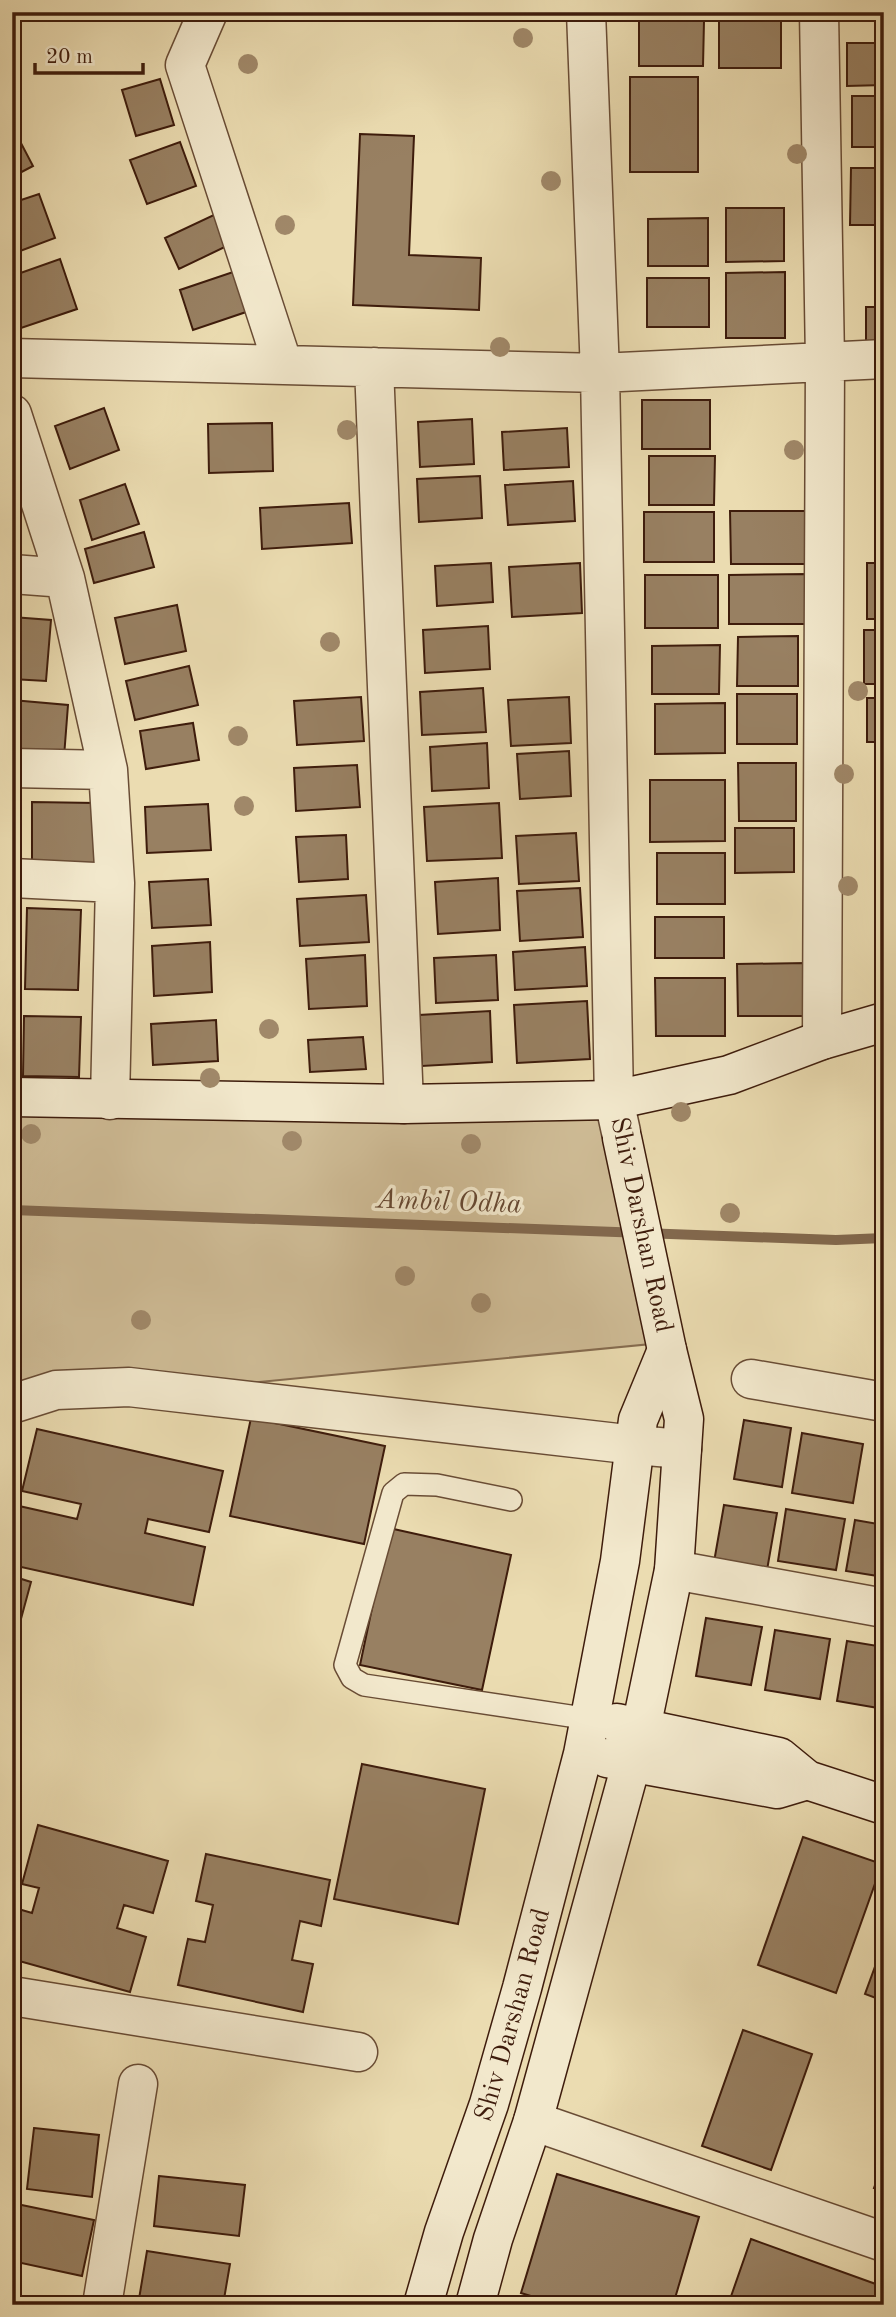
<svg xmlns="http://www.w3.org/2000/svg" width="896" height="2317" viewBox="0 0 896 2317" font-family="'Old Standard TT',serif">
<rect width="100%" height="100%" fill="#ebdcb1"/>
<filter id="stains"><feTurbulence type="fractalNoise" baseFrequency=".00286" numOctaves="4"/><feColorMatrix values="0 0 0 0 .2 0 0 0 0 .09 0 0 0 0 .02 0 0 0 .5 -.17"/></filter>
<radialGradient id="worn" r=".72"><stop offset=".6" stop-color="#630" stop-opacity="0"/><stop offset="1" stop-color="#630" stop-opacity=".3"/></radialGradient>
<path fill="#cebb95" stroke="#866c50" stroke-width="2" d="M12 1111 601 1119 651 1344 12 1406Z"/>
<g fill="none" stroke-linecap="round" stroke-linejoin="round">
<path stroke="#82684d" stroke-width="10" d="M12 1210 836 1240 884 1238"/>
</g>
<path fill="#988062" stroke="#3e1c0c" stroke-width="2" d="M848 12H884V20L849 19Z
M719 17H781V68H719Z
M639 21H704L703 66H639Z
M847 43H884V85L847 86Z
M630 77H698V172H630Z
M160 79 174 125 136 136 122 90Z
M852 96H884V147H852Z
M12 126 33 166 12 177Z
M360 134 414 136 409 255 481 258 479 310 353 305Z
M180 142 196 186 147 204 130 160Z
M851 168H884V225H850Z
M39 194 55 238 12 254V203Z
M726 208H784V261L726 262Z
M218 213 233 243 179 269 165 238Z
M708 218V266H648V219Z
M60 259 77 309 21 328 12 300V276Z
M236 271 249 311 193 330 180 290Z
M785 272V338H726V273Z
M647 278H709V327H647Z
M866 307H884V353H866Z
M642 400H710V449H642Z
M104 408 119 450 70 469 55 426Z
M472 419 474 464 420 467 418 422Z
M272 423 273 471 209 473 208 424Z
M567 428 569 467 504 470 502 432Z
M649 456H715L714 505H649Z
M480 476 482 518 419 522 417 479Z
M573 481 575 521 508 525 505 485Z
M125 484 139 524 92 540 80 500Z
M349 503 352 543 262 549 260 508Z
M730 511H807V564H731Z
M644 512H714V562H644Z
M144 532 154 567 94 583 85 549Z
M491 563 493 602 437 606 435 566Z
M580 563 582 613 512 617 509 567Z
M867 563H884V619H867Z
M808 574V624H729V575Z
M645 575H718V628H645Z
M177 605 186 651 125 664 115 618Z
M12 617 51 620 46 681 12 679Z
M488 626 490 669 425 673 423 630Z
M864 630H884V684H864Z
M798 636V686H737L738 637Z
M720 645 719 694H652V646Z
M189 666 198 705 135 720 126 681Z
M483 688 486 732 422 735 420 692Z
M737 694H797V744H737Z
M361 697 364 741 297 745 294 701Z
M569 697 571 743 511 746 508 700Z
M867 698H884V742H867Z
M12 700 68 705 64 757 12 753Z
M725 703V753L655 754V704Z
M193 723 199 760 146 769 140 731Z
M487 743 489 788 432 791 430 747Z
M569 751 571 796 520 799 517 754Z
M738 763H796V821H739Z
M357 765 360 807 296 811 294 768Z
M650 780H725V841L650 842Z
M32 802 96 803 95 869 32 863Z
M499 803 502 858 427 861 424 807Z
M208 804 211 850 147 853 145 807Z
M735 828H794V872L735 873Z
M576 833 579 881 519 884 516 836Z
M346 835 348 879 299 882 296 837Z
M657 853H725V904H657Z
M498 878 500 930 438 934 435 882Z
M208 879 211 925 152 928 149 882Z
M580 888 583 937 520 941 517 891Z
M366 895 369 942 300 946 297 899Z
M27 908 81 910 78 990 25 989Z
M655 917H724V958H655Z
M210 942 212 992 154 996 152 946Z
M585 947 587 986 515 990 513 952Z
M365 955 367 1006 309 1009 306 959Z
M496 955 498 1000 436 1003 434 958Z
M806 963V1016H738L737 964Z
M655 978H725V1036H656Z
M587 1001 590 1059 517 1063 514 1005Z
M490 1011 492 1062 422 1066 419 1015Z
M24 1016 81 1017 79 1077 23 1076Z
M216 1020 218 1061 153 1065 151 1024Z
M363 1037 366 1069 310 1072 308 1040Z
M251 1418 385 1446 364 1544 230 1516Z
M744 1420 791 1428 782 1487 734 1479Z
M37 1429 223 1471 209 1532 148 1519 145 1533 205 1547 193 1605 12 1565V1536L19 1506 77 1519 81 1504 22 1491Z
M802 1433 863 1444 853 1503 792 1493Z
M724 1505 777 1513 767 1570 714 1562Z
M786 1509 845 1519 836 1570 778 1561Z
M855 1520 884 1525V1577L846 1571Z
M389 1528 511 1555 482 1690 360 1665Z
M12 1576 31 1582 12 1652Z
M706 1618 762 1627 751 1685 696 1676Z
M775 1630 830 1639 820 1699 765 1690Z
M847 1641 884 1647V1709L837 1701Z
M362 1764 485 1789 458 1924 334 1899Z
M38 1825 168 1861 153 1913 124 1905 117 1928 146 1937 130 1992 12 1959V1917L15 1908 32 1913 39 1888 22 1884Z
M803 1837 882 1864 836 1993 758 1965Z
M206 1854 330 1880 321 1926 300 1921 292 1960 313 1964 303 2012 178 1985 188 1939 205 1942 213 1905 196 1901Z
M884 1942V2001L865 1994Z
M743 2030 812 2054 771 2170 702 2146Z
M34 2128 99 2135 92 2197 27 2189Z
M884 2160V2191L874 2188Z
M557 2174 699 2217 673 2305H560L521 2293Z
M159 2176 245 2185 239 2236 154 2226Z
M12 2203 94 2220 82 2276 12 2261Z
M751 2239 884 2287 881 2305H728Z
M147 2251 230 2264 223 2305H138Z"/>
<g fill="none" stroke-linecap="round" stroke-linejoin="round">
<defs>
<path id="lane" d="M511 1500 437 1485 404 1484 393 1493 345 1665 352 1678 364 1685 590 1719"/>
<path id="street" d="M208 12 185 65 283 365
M586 12 600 373 614 1100 621 1132
M819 12 825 361 822 1040
M12 358 600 373 884 359
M374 367 404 1104
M12 414 65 578 108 770 115 883 110 1100
M12 574 65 578
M12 768 108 770
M12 878 115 883
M751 1379 884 1402
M12 1404 56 1390 129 1387 635 1445 682 1449
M674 1570 884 1608
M12 1996 358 2052
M533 2121 884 2242
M102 2305 138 2084"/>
<g id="secondary">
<path d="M12 1097 404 1104 614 1100 729 1075 822 1040 884 1022"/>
<path d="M617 1723 779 1757 807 1780 884 1805"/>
<path d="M607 1758 777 1789 807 1780"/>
<path id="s1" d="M423 2305 444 2232 489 2104 522 1988 583 1754 620 1561 638 1420 667 1350"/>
<path d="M475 2305 493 2239 533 2121 641 1728 674 1570 684 1419 667 1350 622 1138"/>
</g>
</defs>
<use href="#lane" stroke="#694c35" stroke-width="24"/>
<use href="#street" stroke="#694c35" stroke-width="41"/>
<use href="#secondary" stroke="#3e1c0c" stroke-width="41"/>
<use href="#lane" stroke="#f2e8cc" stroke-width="21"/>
<use href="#street" stroke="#f2e8cc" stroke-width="38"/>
<use href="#secondary" stroke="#f2e8cc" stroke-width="38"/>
</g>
<g fill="#a08869">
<circle cx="523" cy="38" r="10"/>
<circle cx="248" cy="64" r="10"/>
<circle cx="797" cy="154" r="10"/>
<circle cx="551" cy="181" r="10"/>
<circle cx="285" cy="225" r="10"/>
<circle cx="500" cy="347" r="10"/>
<circle cx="347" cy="430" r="10"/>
<circle cx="794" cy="450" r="10"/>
<circle cx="330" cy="642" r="10"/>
<circle cx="858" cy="691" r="10"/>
<circle cx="238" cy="736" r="10"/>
<circle cx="844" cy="774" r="10"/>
<circle cx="244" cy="806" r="10"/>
<circle cx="848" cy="886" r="10"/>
<circle cx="269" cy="1029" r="10"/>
<circle cx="210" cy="1078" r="10"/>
<circle cx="681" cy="1112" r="10"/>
<circle cx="31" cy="1134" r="10"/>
<circle cx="292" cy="1141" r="10"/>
<circle cx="471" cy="1144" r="10"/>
<circle cx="730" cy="1213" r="10"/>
<circle cx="405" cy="1276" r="10"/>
<circle cx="481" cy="1303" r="10"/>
<circle cx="141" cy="1320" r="10"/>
</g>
<g text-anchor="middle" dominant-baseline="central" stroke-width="7" stroke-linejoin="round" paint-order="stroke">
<g font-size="26" fill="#3e1c0c" stroke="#f2e8cc">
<text transform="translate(641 1225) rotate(78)">Shiv Darshan Road</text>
<text stroke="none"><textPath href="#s1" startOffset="304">Shiv Darshan Road</textPath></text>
</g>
<g font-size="28" font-style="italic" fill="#664832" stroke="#f2e8cc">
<text transform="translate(449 1203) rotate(2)">Ambil Odha</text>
</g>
</g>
<rect width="896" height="2317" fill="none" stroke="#ebdcb1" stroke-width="42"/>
<rect x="14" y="14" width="868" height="2289" fill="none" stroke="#3e1c0c" stroke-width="3.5"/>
<rect x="21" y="21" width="854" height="2275" fill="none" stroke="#3e1c0c" stroke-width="2"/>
<path d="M35 63v10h108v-10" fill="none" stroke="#3e1c0c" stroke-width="3.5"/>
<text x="46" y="63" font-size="21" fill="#3e1c0c" stroke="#f2e8cc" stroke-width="5" paint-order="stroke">20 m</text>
<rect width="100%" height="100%" filter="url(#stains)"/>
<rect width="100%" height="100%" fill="url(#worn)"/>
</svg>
